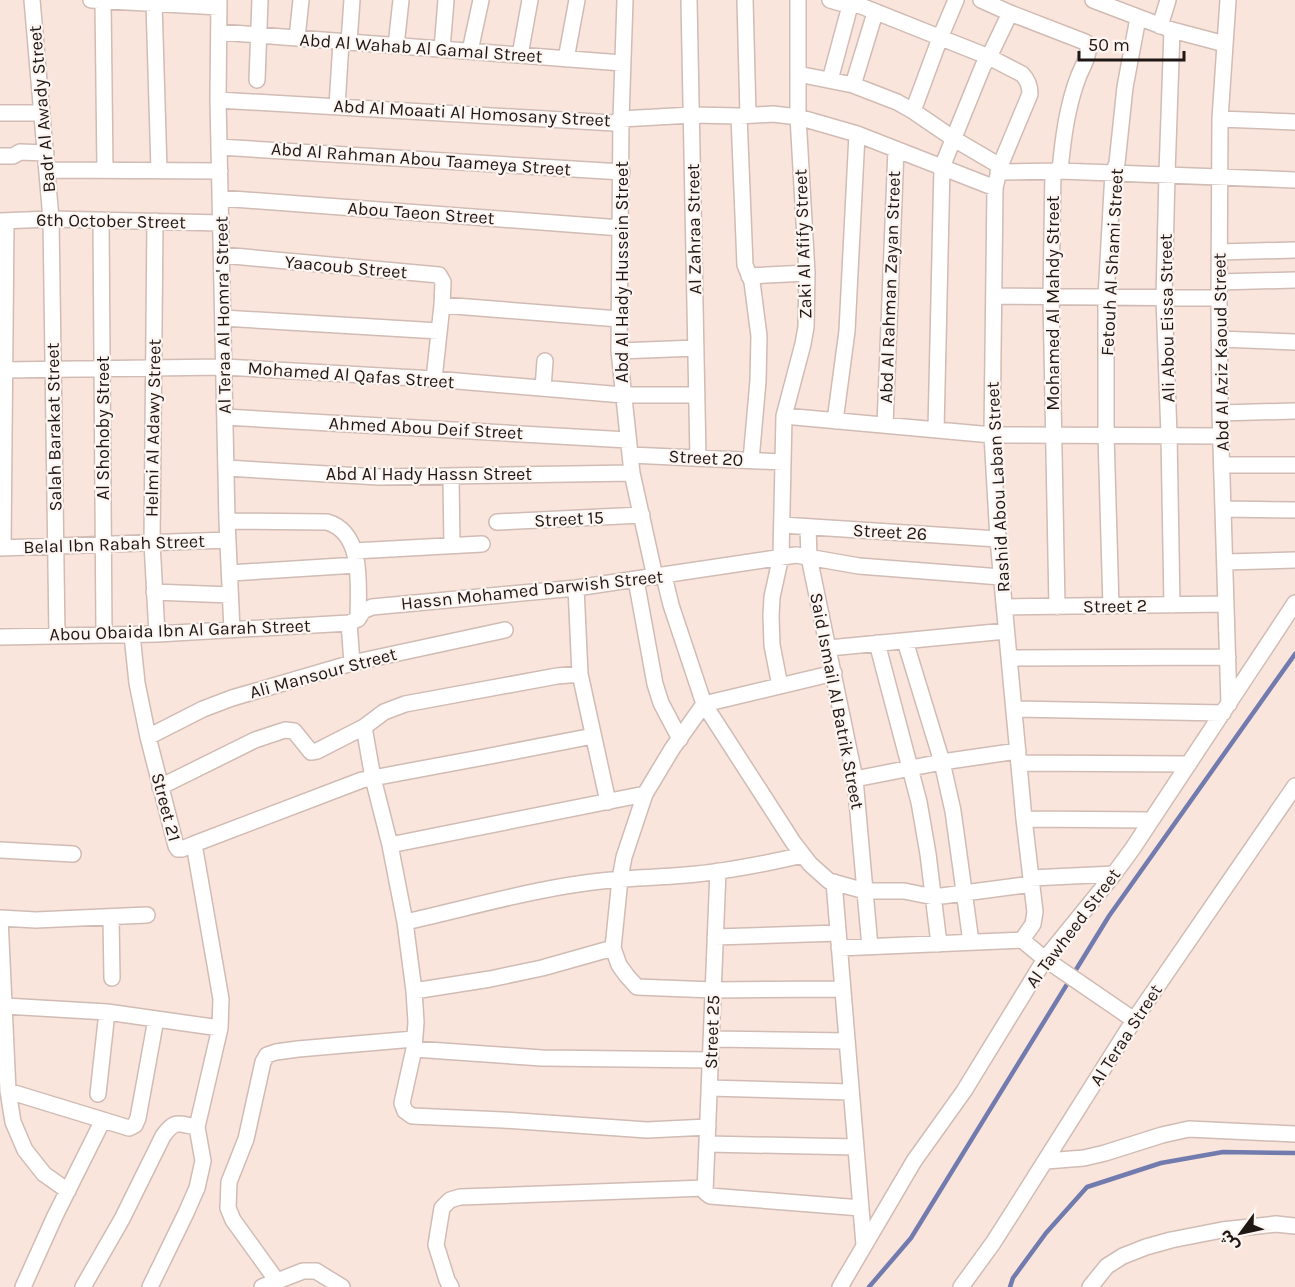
<svg xmlns="http://www.w3.org/2000/svg" width="1295" height="1287" viewBox="0 0 1295 1287" font-family="Karla,'Noto Sans Arabic',sans-serif">
<rect width="100%" height="100%" fill="#f9e5dc"/>
<g fill="none" stroke-linecap="round" stroke-linejoin="round">
<path stroke="#727bae" stroke-width="4.5" d="M869 1287 911 1238 1109 916 1295 654
M1010 1287 1013 1278 1046 1233 1087 1187 1161 1163 1223 1152 1295 1153"/>
<defs>
<path id="minor" d="M32 0 51 219 57 636
M91 0 219 7
M219 0 218 100 227 521 232 630
M625 0 621 119 619 351 632 473 655 577
M689 0 698 458
M745 0 748 115
M830 0 840 3 851 2 989 57 1022 74C1028 80 1030 86 1030 94L1000 166 995 188 992 435 998 539 1024 819 1035 912 1033 924 1022 940
M981 0 1010 13 1085 42 1088 44C1090 54 1083 66 1079 75 1067 106 1063 138 1060 171
M1093 0 1172 30 1225 44
M1228 0 1220 119 1219 298 1220 413 1229 704
M103 1 105 170
M154 3 159 170
M1160 26 1168 0
M219 32 622 63
M297 38 301 0
M349 42 352 0
M396 46 401 0
M442 49 446 0
M470 51 481 0
M520 55 530 0
M566 59 577 0
M798 74 853 85 897 102 913 111 954 139 1000 166
M257 80 260 0
M830 80 851 2
M853 85 875 13
M218 100 614 123 621 119 692 115 739 116 773 114 798 117 857 134 995 188
M337 106 341 42
M913 111 940 38 956 0
M0 113H42
M739 116 745 265 752 282 759 336 758 381 751 460
M1220 119 1295 122
M219 147 622 172
M0 156H13L20 152 46 153
M48 170 220 171
M1053 171 1051 297 1057 607
M998 172 1060 171 1295 180
M220 198 621 228
M101 220 104 635
M0 221 51 219 221 223
M155 221 152 543 157 634
M1219 252 1295 250
M222 255 439 275 443 282 442 305 434 379
M749 276 807 273
M1219 282 1295 280
M994 296 1219 298
M442 305 619 319
M223 318 439 331
M1219 339 1295 342
M619 351 696 348
M4 370 224 367 434 379 623 395H697
M543 388 545 361
M1220 413 1295 411
M784 416 992 435 1221 436
M225 417 628 440
M835 421 847 331 857 134
M885 425 896 149
M936 430 942 167 983 66 989 57 1010 13
M630 455 783 462
M1222 465H1295
M226 468 379 477 632 473
M451 477 452 546
M1223 509 1295 510
M227 521 327 522C365 533 358 588 358 619
M497 522 642 515
M782 525 998 539
M808 527 809 557 855 779 870 947
M0 548 228 540
M3 548 6 221
M354 551 482 544
M1225 562 1295 560
M230 573 357 565
M664 576 671 605 704 704 793 842 810 864 829 881 865 891H904L934 897 1032 884
M636 580 655 684 661 703 680 739
M576 588 580 674
M154 592 230 595
M1172 605 1169 435 1164 298 1167 174 1172 30
M1111 606 1106 435V297L1113 173 1117 163 1125 87 1138 18
M1004 607 1226 604
M358 619 363 611 372 607 576 588 796 555 859 566 1001 577
M349 623 352 663
M132 635 137 683 148 737 176 846 178 849H182L194 844 221 999 220 1028 197 1127 203 1161 197 1188 186 1213 150 1287
M0 637 157 634 349 623 358 619
M905 641 942 762 953 811 971 942
M877 643 919 802 928 854 939 944
M829 648 1006 631
M1009 658 1228 657
M834 673 704 704 672 749 645 794 624 857 620 879 613 948 619 965 627 976 637 987 713 990 843 989
M780 686 772 645 771 616 772 597 781 556 784 416 803 344 806 327 807 273 798 117V0
M1014 709 1223 713
M364 727 373 778 390 845 405 922 414 991 416 1022 414 1049 402 1103 405 1111 412 1116 503 1120 647 1130 708 1127
M148 737 203 709 232 698 352 663 505 630
M1019 763 1189 764
M855 779 942 762 1018 751
M160 787 255 740 285 730 294 731 311 752 317 751 364 727 384 712 405 704 557 676 580 674 608 802
M1024 819 1151 820
M194 844 362 780 485 757 593 736
M390 845 645 794
M0 850 73 854
M718 871 705 1192 710 1196 861 1208
M1031 878 1114 874
M834 882 864 1245
M111 917 112 978
M0 918 8 1091 13 1122 25 1150 44 1174 68 1191
M0 918 36 920 147 915
M405 922C464 909 526 891 585 883 618 878 652 878 686 875 726 872 764 864 803 855
M715 937 838 933
M839 948 1022 940 1045 959 1134 1020
M414 991 490 979 542 968 613 948
M5 1006 107 1012 220 1028
M711 1039 847 1041
M414 1049 542 1058 710 1060
M709 1088 851 1092
M8 1091 129 1128 135 1125 138 1118 156 1019
M98 1094 107 1012
M707 1144 856 1147
M1046 1161 1084 1158 1105 1153 1162 1135 1189 1129 1295 1134
M277 1281 233 1220 228 1208 229 1182 246 1139 263 1062 267 1055 276 1052 298 1049 414 1039
M23 1287 55 1216 103 1120
M83 1287 122 1219 163 1136C175 1119 178 1124 197 1127
M262 1287 303 1271H316L342 1287
M451 1287 447 1280 436 1245 442 1208 450 1200 460 1197 705 1188
M840 1287 914 1161 964 1091 1045 959 1114 874 1133 848 1295 603
M961 1287 993 1243 1016 1207 1134 1020 1295 786
M1090 1287 1107 1266 1123 1256 1146 1247 1171 1240 1222 1230 1276 1224 1295 1226"/>
</defs>
<use href="#minor" stroke="#d0bcb4" stroke-width="18"/>
<use href="#minor" stroke="#fff" stroke-width="15"/>
</g>
<g text-anchor="middle" dominant-baseline="central" stroke-width="4.5" stroke-linejoin="round" paint-order="stroke">
<g font-size="18" fill="#1e1714" stroke="#fdf5f1">
<text transform="translate(421 48) rotate(4)">Abd Al Wahab Al Gamal Street</text>
<text transform="translate(42 109) rotate(-95)">Badr Al Awady Street</text>
<text transform="translate(472 113) rotate(3)">Abd Al Moaati Al Homosany Street</text>
<text transform="translate(421 159) rotate(4)">Abd Al Rahman Abou Taameya Street</text>
<text transform="translate(421 213) rotate(4)">Abou Taeon Street</text>
<text transform="translate(111 221) rotate(1)">6th October Street</text>
<text transform="translate(694 229) rotate(-91)">Al Zahraa Street</text>
<text transform="translate(803 244) rotate(-92)">Zaki Al Afify Street</text>
<text transform="translate(1112 262) rotate(-87)">Fetouh Al Shami Street</text>
<text transform="translate(346 267) rotate(5)">Yaacoub Street</text>
<text transform="translate(622 272) rotate(-90)">Abd Al Hady Hussein Street</text>
<text transform="translate(890 287) rotate(-88)">Abd Al Rahman Zayan Street</text>
<text transform="translate(1053 303) rotate(-90)">Mohamed Al Mahdy Street</text>
<text transform="translate(223 315) rotate(-91)">Al Teraa Al Homra' Street</text>
<text transform="translate(1167 318) rotate(-91)">Ali Abou Eissa Street</text>
<text transform="translate(1221 352) rotate(-91)">Abd Al Aziz Kaoud Street</text>
<text transform="translate(351 375) rotate(4)">Mohamed Al Qafas Street</text>
<text transform="translate(54 427) rotate(-91)">Salah Barakat Street</text>
<text transform="translate(103 428) rotate(-90)">Al Shohoby Street</text>
<text transform="translate(153 428) rotate(-89)">Helmi Al Adawy Street</text>
<text transform="translate(426 428) rotate(3)">Ahmed Abou Deif Street</text>
<text transform="translate(706 458) rotate(3)">Street 20</text>
<text x="429" y="474">Abd Al Hady Hassn Street</text>
<text transform="translate(998 487) rotate(-93)">Rashid Abou Laban Street</text>
<text transform="translate(569 519) rotate(-3)">Street 15</text>
<text transform="translate(890 532) rotate(3)">Street 26</text>
<text transform="translate(114 544) rotate(-2)">Belal Ibn Rabah Street</text>
<text transform="translate(532 590) rotate(-6)">Hassn Mohamed Darwish Street</text>
<text transform="translate(1115 606) rotate(-1)">Street 2</text>
<text transform="translate(180 630) rotate(-2)">Abou Obaida Ibn Al Garah Street</text>
<text transform="translate(323 673) rotate(-15)">Ali Mansour Street</text>
<text transform="translate(837 701) rotate(79)">Said Ismail Al Batrik Street</text>
<text transform="translate(166 807) rotate(75)">Street 21</text>
<text transform="translate(1073 928) rotate(-53)">Al Tawheed Street</text>
<text transform="translate(712 1032) rotate(-88)">Street 25</text>
<text transform="translate(1126 1035) rotate(-57)">Al Teraa Street</text>
</g>
</g>
<g transform="translate(1241 1233) rotate(237)" stroke="#fdf5f1" stroke-width="4.5" paint-order="stroke">
<path d="M0-4.5L10 22L0 15L-10 22Z" fill="#1e1714"/>
<text y="-9" font-size="16" font-weight="bold" text-anchor="middle" fill="#1e1714">ش</text>
</g>
<path d="M1079 51v9h105v-9" fill="none" stroke="#1e1714" stroke-width="3"/>
<text x="1088" y="51" font-size="18" fill="#1e1714" stroke="#fdf5f1" stroke-width="4.5" paint-order="stroke">50 m</text>
</svg>
